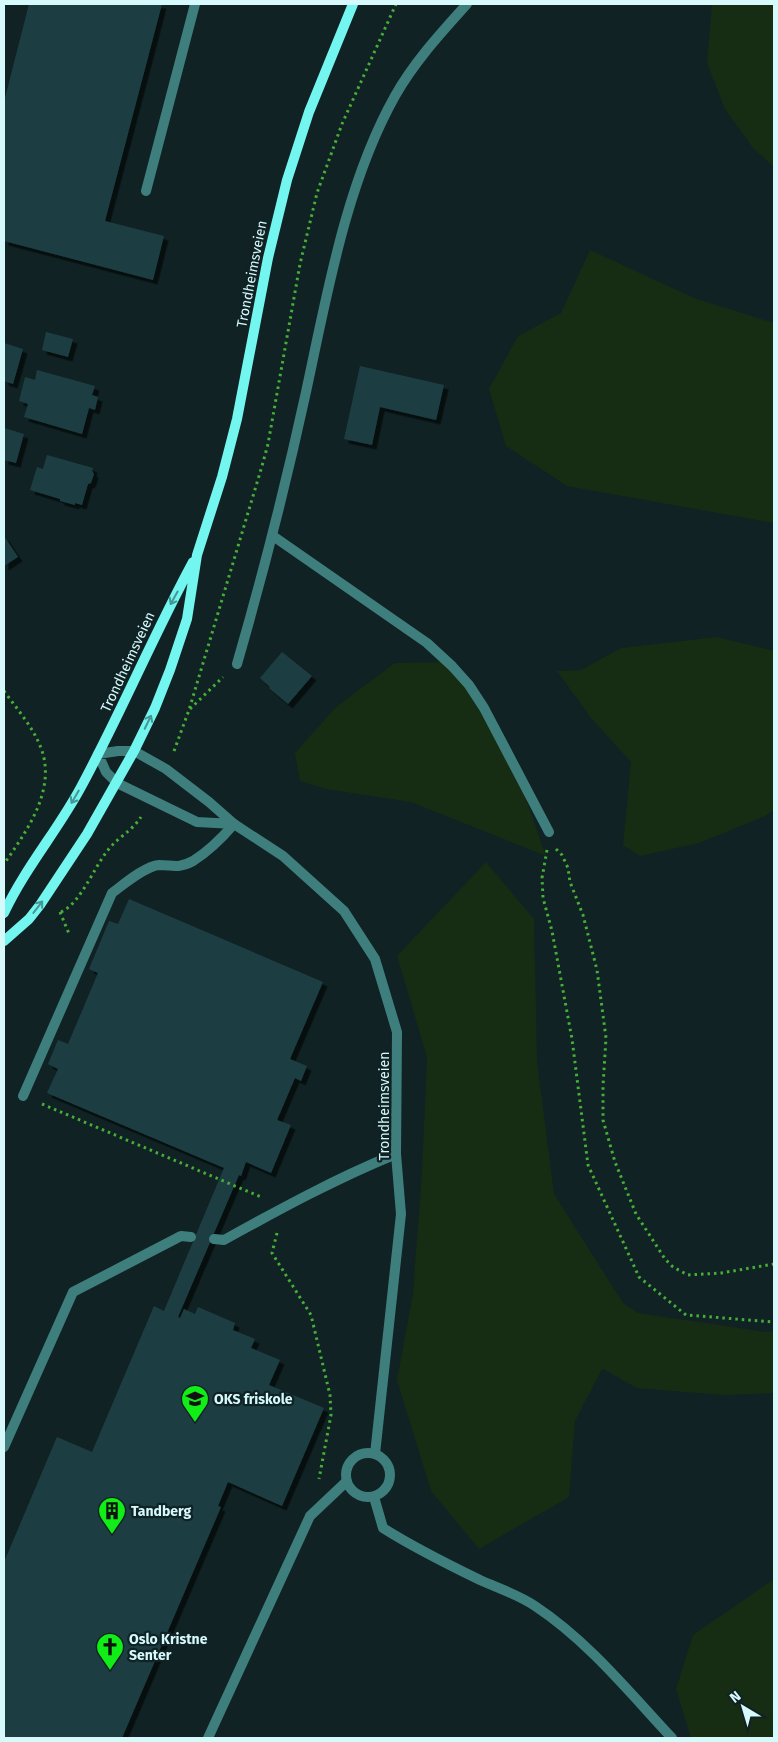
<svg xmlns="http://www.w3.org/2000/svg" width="778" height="1742" viewBox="0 0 778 1742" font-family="'Fira Sans',sans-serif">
<defs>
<filter id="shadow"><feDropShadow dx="4.5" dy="4.5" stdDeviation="0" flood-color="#0009"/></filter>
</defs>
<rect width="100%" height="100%" fill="#102224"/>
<path fill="#162d14" d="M712 4H774V167L753 148 725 109 707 63Z
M590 250 694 298 774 323V523L567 486 506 446 489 389 518 336 561 313Z
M717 637 774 651V810L765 816 699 843 640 856 623 845 631 762 591 718 557 671 581 670 621 648Z
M447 662 469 680 516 771 546 856 411 802 326 789 300 781 295 753 336 707 395 663Z
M486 862 534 919 537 1061 554 1194 623 1303 638 1313 765 1332 774 1331V1393L722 1395 637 1388 603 1369H602L575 1421 569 1497 479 1549 431 1491 397 1380 413 1293 422 1173 427 1057 397 956Z
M774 1579V1738H691L676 1689 693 1635Z"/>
<path fill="#1d3e43" filter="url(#shadow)" d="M29 4H162L105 221 164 236 153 280 4 241V102Z
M46 332 73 339 68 357 42 350Z
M4 343 23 349 13 384 4 381Z
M360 366 444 385 436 420 380 407 372 445 344 439Z
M37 370 95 386 92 395 98 397 95 410 89 408 82 434 24 417 28 404 19 401 25 377 35 380Z
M4 428 24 434 16 463 4 460Z
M47 455 93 468 92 471 94 474 91 483 88 484 82 505 75 503V505L60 501V499L30 490 37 467 43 469Z
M4 536 18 557 4 566Z
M282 652 312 676 288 704 269 688 270 687 260 678Z
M129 899 323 982 290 1059 307 1066 301 1081 295 1078 277 1120 291 1125 271 1173 246 1162 241 1176 239 1175 178 1317 180 1318 184 1309 195 1314 198 1307 235 1323 233 1330 255 1339 251 1348 280 1360 269 1385 324 1408 282 1506 228 1482 218 1506 221 1507 122 1738H4V1562L57 1437 92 1452 154 1306 164 1311 224 1168 47 1093 58 1069 48 1064 58 1040 68 1044 98 973 89 969 109 921 118 924Z"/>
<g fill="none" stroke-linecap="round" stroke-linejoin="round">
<path stroke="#47ae38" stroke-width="3" stroke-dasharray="2.5 4" stroke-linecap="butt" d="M4 691C17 709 33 727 41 748 57 790 26 832 4 864
M190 709 223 677
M174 751 189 710 262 466 268 444 300 264 317 193 342 124 396 4
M556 849 562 855 568 868 570 882 583 915 597 970 606 1038 603 1086V1120L615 1162 636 1214 665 1259 673 1267 688 1275 721 1273 774 1264
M547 850 542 878 543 898 552 931 572 1039 588 1165 639 1277 686 1315 774 1322
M60 912 70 936
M61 912C81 903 94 867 108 850 118 837 131 832 141 817
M42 1104 261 1197
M277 1233 272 1253 311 1315 330 1395 331 1415 319 1479"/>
<path stroke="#3e7f7d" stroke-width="10" d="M146 191 195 4
M273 536 427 643 452 666 469 685 484 708 549 832
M237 664C263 574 286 484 306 392 327 295 346 183 395 96 414 62 441 33 467 4
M23 1096 112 893C123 885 145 866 159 865 173 865 178 869 193 861 209 851 222 838 234 824L283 856 344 911 375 959 397 1032 396 1154 401 1214 375 1454
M214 1239 224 1240C280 1209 337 1178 396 1154
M4 1447 73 1292 181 1236 191 1237
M374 1497 383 1528C413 1547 447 1564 480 1580 498 1588 519 1595 535 1606 588 1641 629 1692 672 1738
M208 1738 310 1516 346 1482"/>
<path stroke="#3e7f7d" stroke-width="10" d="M118 751H134L166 769 209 802 234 824 197 822 117 783 106 772 98 754Z
M346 1475a22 22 0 1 1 44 0a22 22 0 1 1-44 0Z"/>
<path stroke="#73f5f0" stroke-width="10" d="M4 913C25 868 58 830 81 787 121 713 153 636 193 562
M4 941 29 919 40 905 87 834 134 751 155 708 170 670 187 619 197 555 222 477 237 419 268 258 287 180 309 112 353 4"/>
</g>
<defs><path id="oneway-shaft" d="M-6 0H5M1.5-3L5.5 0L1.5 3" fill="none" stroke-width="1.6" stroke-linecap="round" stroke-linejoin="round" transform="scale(1.25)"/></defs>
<g stroke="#469694">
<use href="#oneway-shaft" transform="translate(174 598) rotate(119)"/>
<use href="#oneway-shaft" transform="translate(148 722) rotate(-64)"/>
<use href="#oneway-shaft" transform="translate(75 797) rotate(120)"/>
<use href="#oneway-shaft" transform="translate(38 907) rotate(-52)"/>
</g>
<defs>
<symbol id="school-pin" viewBox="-11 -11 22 30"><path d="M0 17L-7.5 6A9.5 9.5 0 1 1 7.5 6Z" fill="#11ed17" stroke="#102224"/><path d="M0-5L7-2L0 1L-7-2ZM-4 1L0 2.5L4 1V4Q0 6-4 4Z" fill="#111"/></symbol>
<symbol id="building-pin" viewBox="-11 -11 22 30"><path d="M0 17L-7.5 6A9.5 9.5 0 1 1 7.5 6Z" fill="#11ed17" stroke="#102224"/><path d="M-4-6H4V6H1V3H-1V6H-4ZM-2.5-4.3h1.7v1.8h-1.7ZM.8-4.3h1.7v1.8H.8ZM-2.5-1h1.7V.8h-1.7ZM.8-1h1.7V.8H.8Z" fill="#111"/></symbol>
<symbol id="church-pin" viewBox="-11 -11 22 30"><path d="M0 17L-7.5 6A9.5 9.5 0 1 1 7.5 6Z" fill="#11ed17" stroke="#102224"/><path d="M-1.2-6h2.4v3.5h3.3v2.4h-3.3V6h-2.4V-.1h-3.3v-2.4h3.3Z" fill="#111"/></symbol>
</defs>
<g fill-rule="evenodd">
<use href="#school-pin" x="179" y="1383" width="32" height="43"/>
<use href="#building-pin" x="96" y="1495" width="32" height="43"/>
<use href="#church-pin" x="94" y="1631" width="32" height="43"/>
</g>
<g text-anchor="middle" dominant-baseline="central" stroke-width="4.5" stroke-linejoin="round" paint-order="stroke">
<g font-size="14" fill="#d6fafc" stroke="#102224">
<text transform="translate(252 274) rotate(-79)">Trondheimsveien</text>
<text transform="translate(128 662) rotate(-65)">Trondheimsveien</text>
<text transform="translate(384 1106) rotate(-90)">Trondheimsveien</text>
</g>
<g font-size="14" font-weight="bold" fill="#d6fafc" stroke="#102224" text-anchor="start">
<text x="214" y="1399">OKS friskole</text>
<text x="131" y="1511">Tandberg</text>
<text x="129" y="1639">Oslo Kristne<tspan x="129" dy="16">Senter</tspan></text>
</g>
</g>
<rect width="778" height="1742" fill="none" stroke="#d6fafc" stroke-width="10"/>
<g transform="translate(743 1707) rotate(322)" stroke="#102224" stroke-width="4" paint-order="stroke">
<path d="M0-4L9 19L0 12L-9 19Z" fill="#d6fafc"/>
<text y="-8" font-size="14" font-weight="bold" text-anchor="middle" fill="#d6fafc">N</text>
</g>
</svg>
